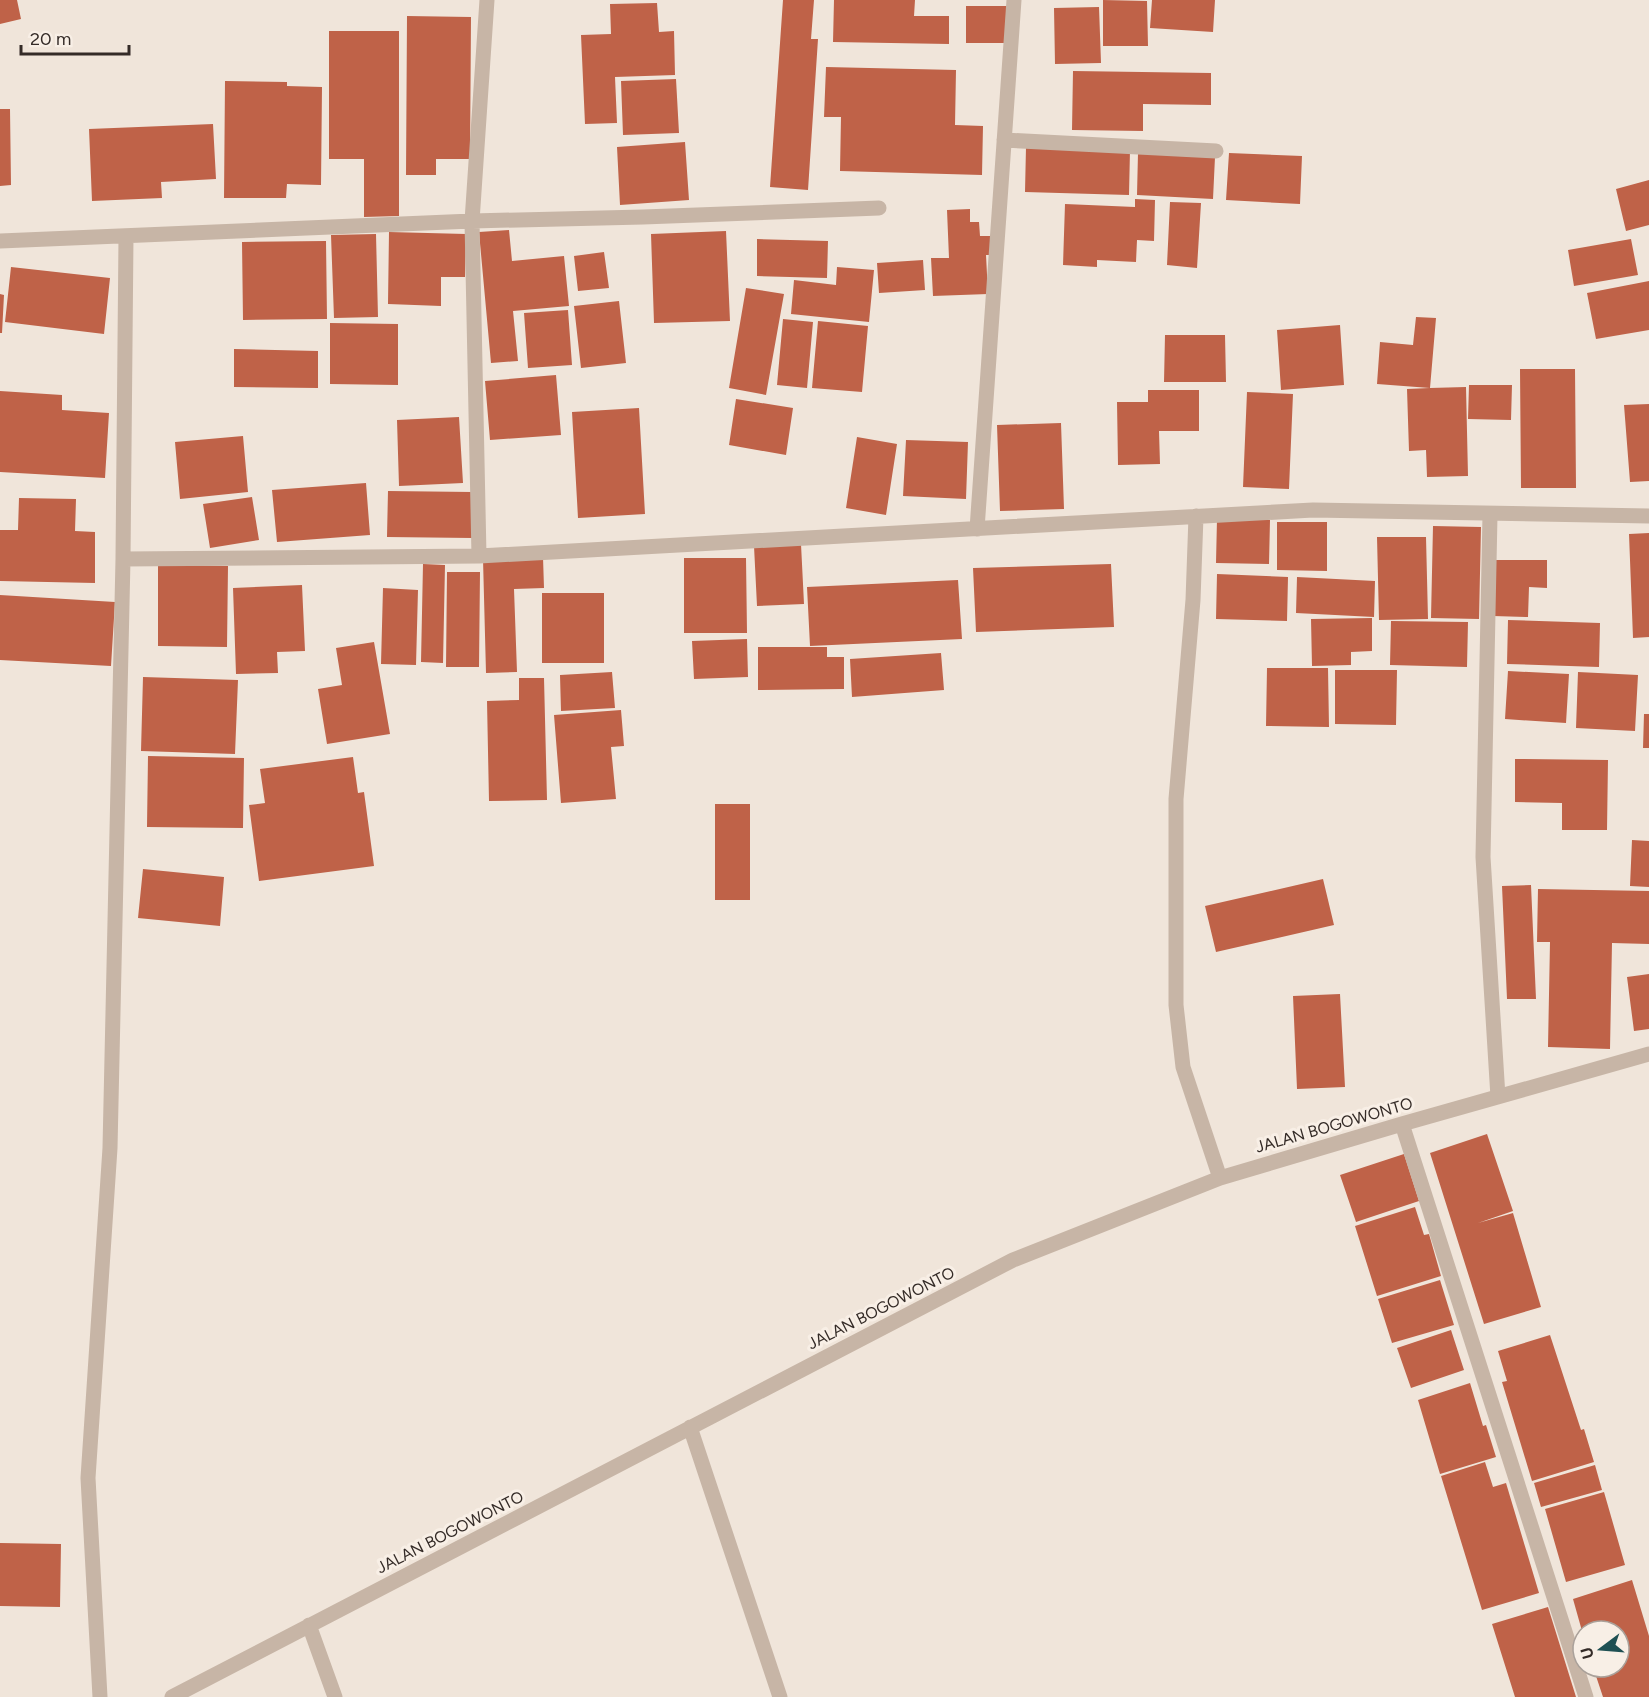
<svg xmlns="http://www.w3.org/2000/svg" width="1649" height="1697" viewBox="0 0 1649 1697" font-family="Figtree,sans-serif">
<rect width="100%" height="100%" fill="#f0e5da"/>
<path fill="#bf6248" d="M0 0H17L21 19 0 24Z
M783 0H814L811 39H818L808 190 770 187Z
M834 0H915L914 16H949V44L833 42Z
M1103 0 1147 1 1148 46H1103Z
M1152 0H1215L1213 32 1150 28Z
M657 3 659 32 674 31 675 75 615 77 617 123 585 124 581 35 611 34 610 4Z
M966 6H1007L1008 43H966Z
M1099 7 1101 63 1055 64 1054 8Z
M407 16 471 17 470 159H436V175H406Z
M329 31H399V216L364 217V159H329Z
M826 67 956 70 955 125 983 126 982 175 840 171 841 117H824Z
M1073 71 1211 73V105L1143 104V131L1072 130Z
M676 79 679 133 623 135 621 81Z
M225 81 287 82V86L322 87 321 185 287 184 286 198H224Z
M0 109H10L11 185 0 186Z
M213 124 216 179 161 182 162 198 92 201 89 129Z
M685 142 689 200 620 205 617 147Z
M1026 147 1130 150 1129 195 1025 192Z
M1138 153 1215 157 1213 199 1137 195Z
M1229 153 1302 156 1300 204 1226 200Z
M1649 180V225L1626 231 1616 189Z
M1135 199 1155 200 1154 241 1137 240 1136 262 1097 260V267L1063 265 1065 204 1135 207Z
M1170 202 1201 203 1197 268 1167 265Z
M970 209V222H979L980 236H992L993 255H986L988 294 933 296 931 258H949L947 210Z
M509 230 512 261 564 256 569 306 513 311 518 361 491 363 479 232Z
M726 231 730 321 654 323 651 234Z
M389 232 466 234 465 277H441V306L388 304Z
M376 234 378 317 334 318 331 235Z
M757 239 828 241 827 278 757 276Z
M1631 239 1638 275 1574 286 1568 250Z
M326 241 327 319 243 320 242 242Z
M604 252 609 288 578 291 574 256Z
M923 260 925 290 879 293 877 263Z
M11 267 110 278 104 334 5 322Z
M837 267 874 270 869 322 791 314 794 280 836 285Z
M1649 281V330L1596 339 1587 293Z
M746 288 784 294 766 395 729 388Z
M0 294 4 295 2 333H0Z
M619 301 626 363 581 368 574 306Z
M568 310 572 365 528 368 524 313Z
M1416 317 1436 318 1430 388 1466 387 1468 476 1427 477 1426 450 1409 451 1407 389 1430 388 1377 384 1380 342 1413 345Z
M783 319 813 322 807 388 777 385Z
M818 321 868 326 862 392 812 388Z
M330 323 398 324V385L330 384Z
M1340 325 1344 385 1281 390 1277 330Z
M1165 335H1225L1226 382H1164Z
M234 349 318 351V388L234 387Z
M1520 369H1575L1576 488H1521Z
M556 375 561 435 490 440 485 381Z
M1469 385H1512L1511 420 1468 419Z
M1148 390H1199V431H1159L1160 464 1118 465 1117 402H1148Z
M0 391 62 395V410L109 413 105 478 0 472Z
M1247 392 1293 394 1289 489 1243 487Z
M736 399 793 408 786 455 729 445Z
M1649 404V481L1630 482 1624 405Z
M639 408 645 514 578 518 572 412Z
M459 417 463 483 399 486 397 420Z
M1061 423 1064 509 1000 511 997 425Z
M243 436 248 492 180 499 175 442Z
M857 437 897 444 886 515 846 508Z
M906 440 968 442 966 499 903 496Z
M366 483 370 535 277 542 272 490Z
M388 491 472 492V538L387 537Z
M252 497 259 540 210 548 203 504Z
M19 498 76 499 75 531 95 532V583L0 581V530H18Z
M1217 519 1270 520 1269 564 1216 563Z
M1277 522H1327V571L1277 570Z
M1433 526 1481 527 1479 619 1431 618Z
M1649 533V637L1633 638 1629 534Z
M1377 537H1426L1428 619 1379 620Z
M801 544 804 604 757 606 754 546Z
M543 557 544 588 514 589 517 672 486 673 483 559Z
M684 558H746L747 633H684Z
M1495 560H1547V588L1529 587 1528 617 1493 616Z
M423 564 445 565 443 663 421 662Z
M1111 564 1114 627 976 632 973 568Z
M158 565 228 566 227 647 158 646Z
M447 572H480L479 667H446Z
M1217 574 1288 577 1287 621 1216 619Z
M1297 577 1375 581 1374 617 1296 613Z
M958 580 962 639 810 646 807 587Z
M302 585 305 651 277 652 278 673 236 674 233 588Z
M383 588 418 590 416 665 381 664Z
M542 593H604V663H542Z
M0 595 115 602 111 666 0 660Z
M1372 618V651L1351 652V665L1312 666 1311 619Z
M1508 620 1600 623 1599 667 1507 664Z
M1391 621 1468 622 1467 667 1390 665Z
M747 639 748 677 694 679 692 641Z
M374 642 390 734 327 744 318 689 342 685 336 648Z
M758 647H827V657H844V689L758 690Z
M941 653 944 690 852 697 850 659Z
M1267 668H1328L1329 727 1266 726Z
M1335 670H1397L1396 725 1335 724Z
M1508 671 1569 674 1566 723 1505 719Z
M612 672 615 708 561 711 560 675Z
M1578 672 1638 675 1635 731 1576 728Z
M143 677 238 680 235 754 141 751Z
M519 678H544L547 800 489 801 487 701 519 700Z
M621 710 624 746 611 747 616 799 561 803 554 715Z
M1644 714H1649V748H1643Z
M148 756 244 758 243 828 147 827Z
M353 757 358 793 364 792 374 866 259 881 249 805 265 803 260 769Z
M1515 759 1608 760 1607 830H1562V803L1515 802Z
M715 804H750V900H715Z
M1632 840 1649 841V887L1630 886Z
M143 869 224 877 220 926 138 918Z
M1323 879 1334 925 1216 952 1205 906Z
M1531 885 1536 999H1507L1502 886Z
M1538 889 1649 891V944L1612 943 1610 1049 1548 1047 1550 942H1537Z
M1649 974V1029L1634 1031 1627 977Z
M1340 994 1345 1087 1297 1089 1293 996Z
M1487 1134 1513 1211 1478 1223 1513 1213 1541 1307 1484 1324 1430 1153Z
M1404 1154 1419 1201 1356 1222 1340 1175Z
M1415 1207 1424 1235 1429 1234 1441 1276 1377 1296 1355 1226Z
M1440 1280 1454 1325 1392 1343 1378 1299Z
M1451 1330 1464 1370 1411 1388 1397 1348Z
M1550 1335 1581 1430 1584 1429 1594 1462 1532 1481 1502 1382 1507 1381 1498 1351Z
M1470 1383 1483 1426 1486 1425 1496 1457 1440 1474 1418 1400Z
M1485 1462 1493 1487 1506 1483 1539 1593 1482 1610 1441 1476Z
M1595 1465 1602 1490 1541 1507 1534 1483Z
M1604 1492 1625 1565 1566 1582 1545 1509Z
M0 1543 61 1544 60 1607 0 1606Z
M1632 1580 1649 1636V1697H1603L1593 1667H1619V1631H1582L1573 1599Z
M1548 1607 1576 1697H1515L1492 1624Z"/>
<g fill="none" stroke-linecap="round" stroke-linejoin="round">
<path stroke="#c7b5a6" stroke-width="15" d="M1004 140 1216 151
M0 241 472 221 643 217 879 208
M1490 515 1483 857 1498 1097
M1196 516 1193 600 1176 799V1005L1183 1067 1220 1178
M977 529 1014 0
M479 556 472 221 487 0
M123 559 479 556 1313 510 1649 516
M1402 1124 1586 1697
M690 1427 780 1697
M309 1625 335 1697
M100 1697 88 1478 110 1148 123 559 126 236
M172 1697 1013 1260 1220 1178 1402 1124 1649 1054"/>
</g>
<g text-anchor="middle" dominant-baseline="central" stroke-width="6" stroke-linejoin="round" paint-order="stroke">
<g font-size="16" fill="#342b27" stroke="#f8efe6">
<text transform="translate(1334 1125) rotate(-16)">JALAN BOGOWONTO</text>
<text transform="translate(881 1308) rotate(-27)">JALAN BOGOWONTO</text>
<text transform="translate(450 1532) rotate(-27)">JALAN BOGOWONTO</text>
</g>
</g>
<g transform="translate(1601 1649) rotate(254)"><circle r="28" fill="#f8efe6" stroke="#aaa19a" stroke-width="1.5"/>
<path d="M0-4.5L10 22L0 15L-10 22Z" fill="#1f5053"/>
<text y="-9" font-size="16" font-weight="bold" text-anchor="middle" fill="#342b27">U</text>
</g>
<path d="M21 45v9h108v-9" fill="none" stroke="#342b27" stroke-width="3"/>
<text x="30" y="45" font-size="18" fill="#342b27" stroke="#f8efe6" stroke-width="4.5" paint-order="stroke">20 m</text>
</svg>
